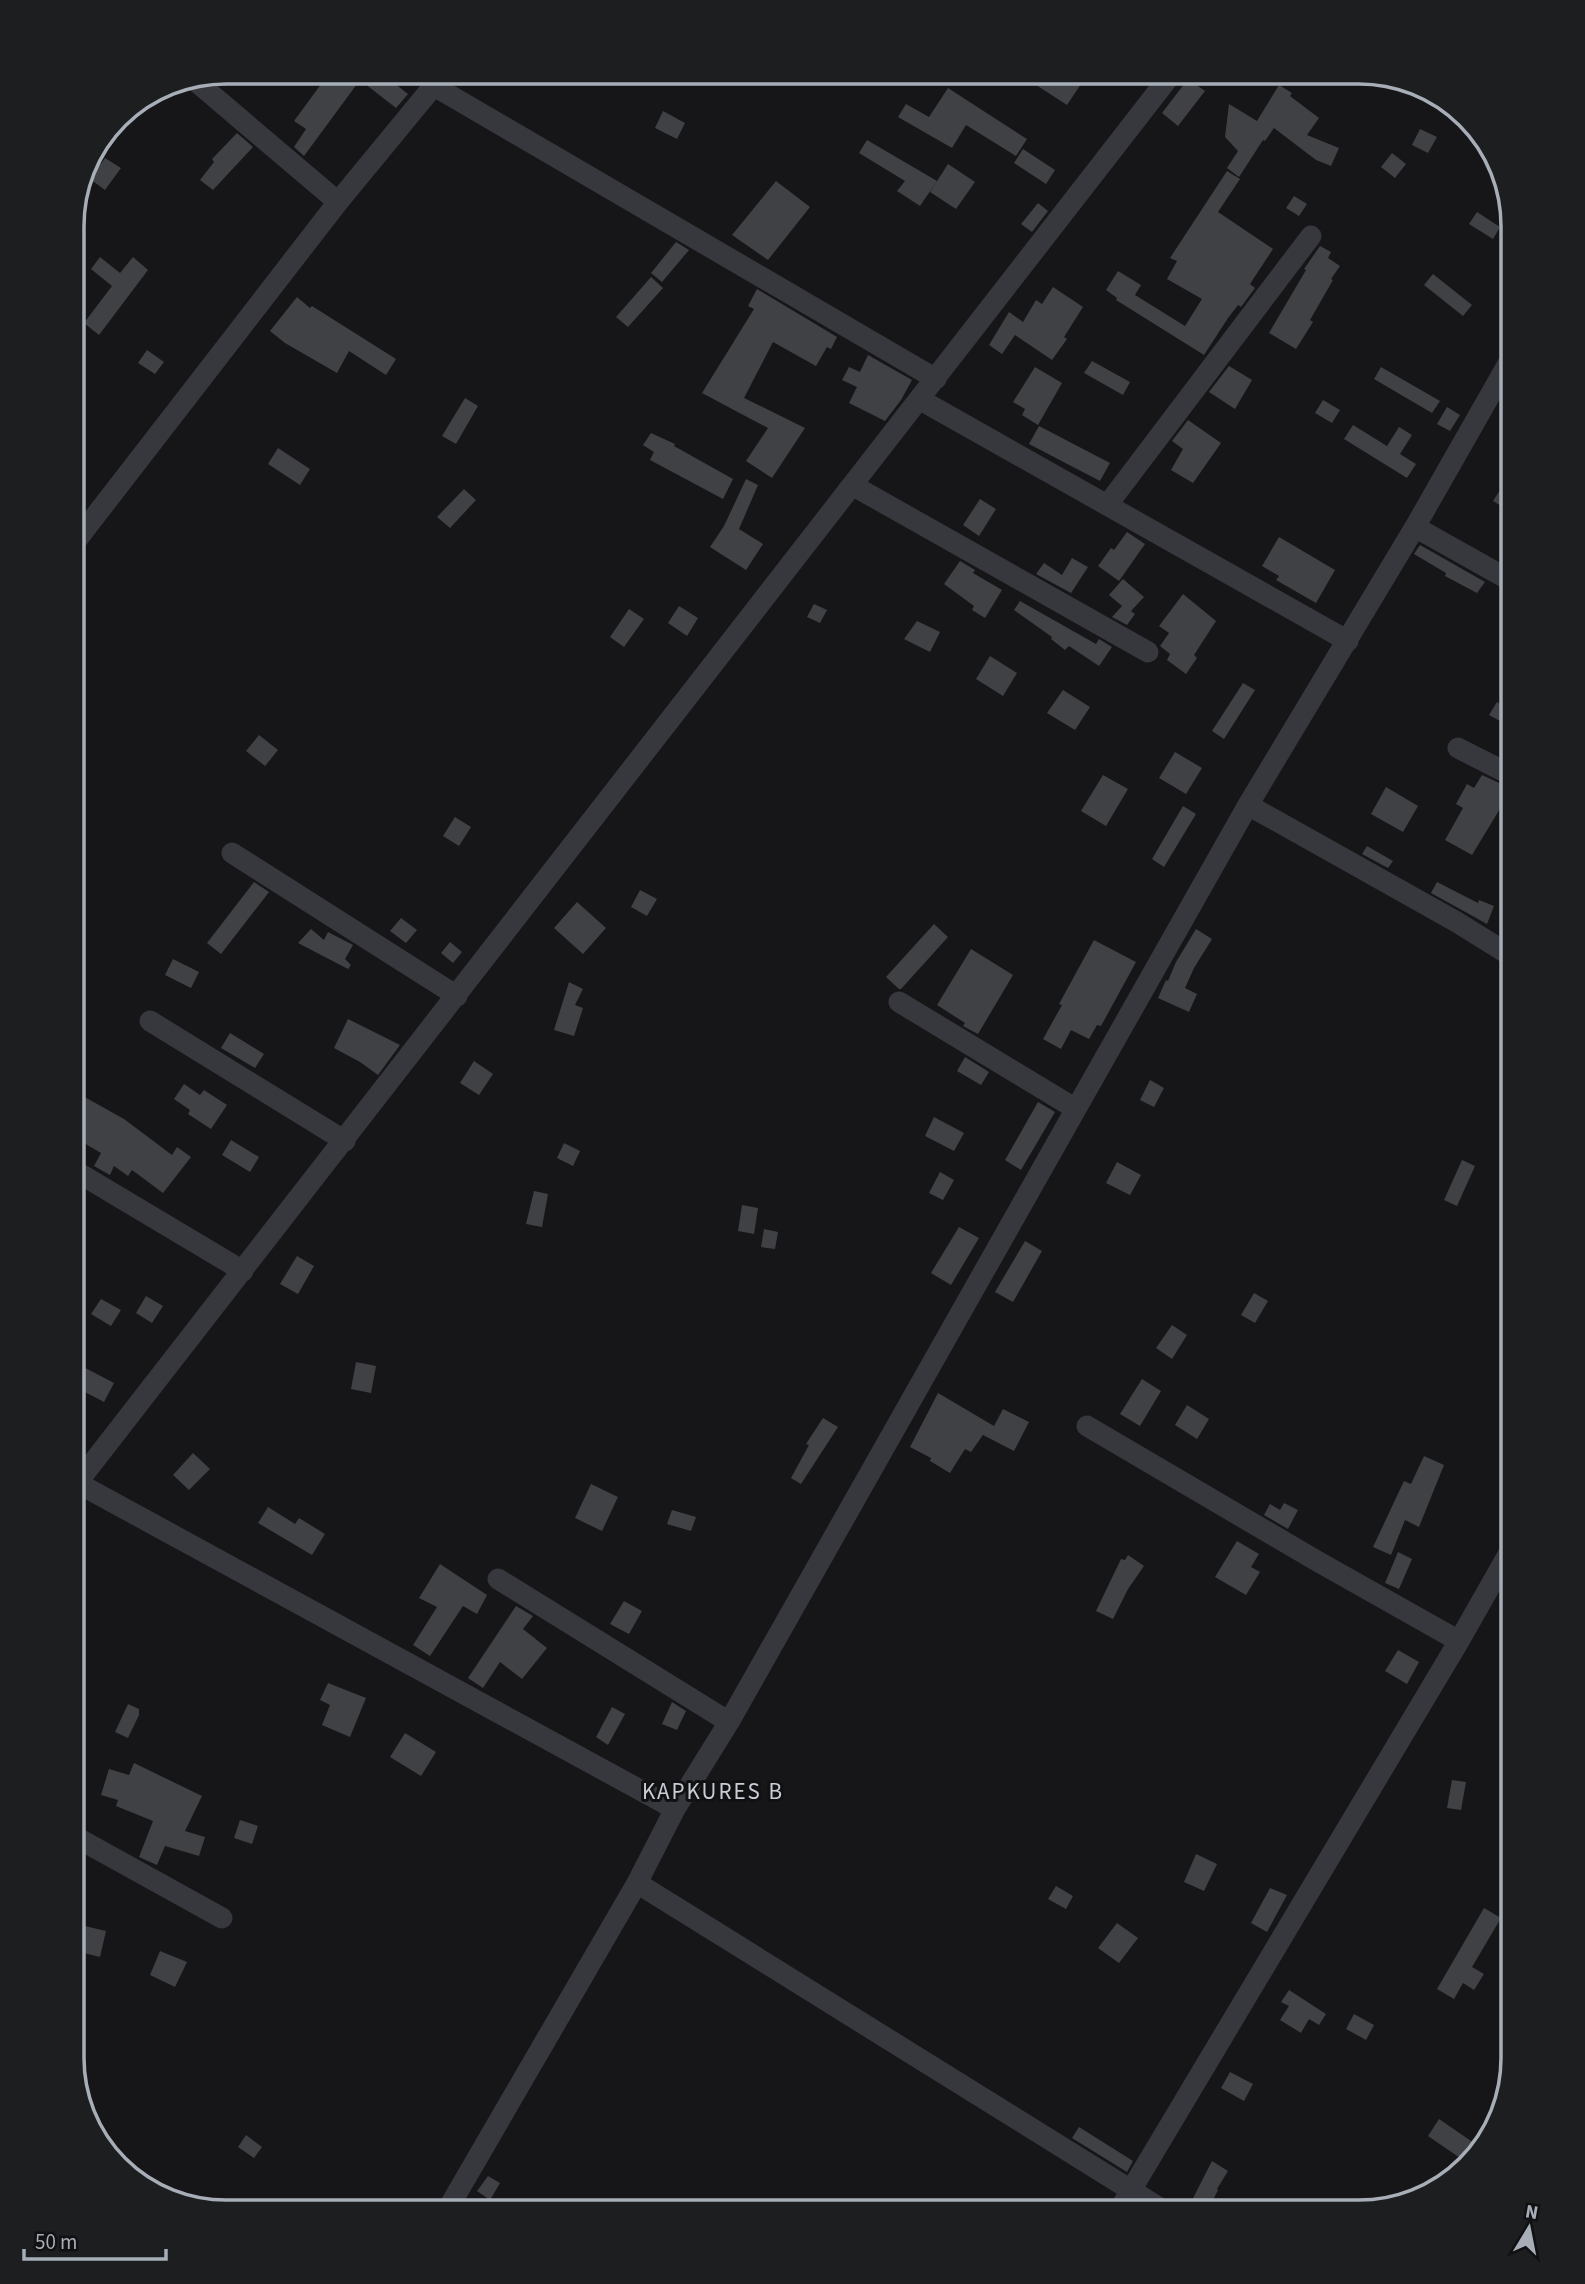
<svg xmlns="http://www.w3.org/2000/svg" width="1585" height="2284" viewBox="0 0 1585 2284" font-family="'Source Sans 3',sans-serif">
<rect width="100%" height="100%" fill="#161618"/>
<path fill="#404145" d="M330 72H380L408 94 396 108 360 80 304 156 294 147 306 129 294 121Z
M1016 72H1089L1067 105Z
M1188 79 1205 91 1178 126 1162 113Z
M1279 85 1292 93 1290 96 1319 118 1307 135 1339 148 1331 166 1316 160 1274 128 1265 141 1263 140 1239 177 1227 168 1238 151 1225 137 1229 104 1257 121Z
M948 88 1027 139 1016 156 966 125 952 148 898 117 906 104 929 117Z
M663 111 685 123 677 139 655 128Z
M1420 129 1437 137 1428 153 1412 145Z
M237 133 253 147 213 190 200 180 214 162 212 159Z
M867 140 937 181 920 206 897 191 905 181 859 153Z
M1023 149 1055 170 1046 184 1014 163Z
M1392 153 1406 164 1395 178 1381 167Z
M105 158 121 168 105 190 90 179Z
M948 164 975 182 956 209 930 192Z
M1227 171 1240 179 1218 212 1273 249 1250 284 1255 288 1241 307 1238 305 1228 318 1204 355 1116 300 1117 298 1106 290 1118 271 1141 285 1135 295 1185 326 1202 299 1167 279 1177 261 1170 258Z
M776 181 810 207 768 260 732 235Z
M1294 196 1307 204 1299 216 1286 208Z
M1038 203 1048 211 1032 232 1021 224Z
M1477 212 1500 227 1493 239 1469 224Z
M676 242 689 250 662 282 651 273Z
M1320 246 1331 252 1328 258 1340 266 1331 279 1333 280 1310 320 1313 322 1296 349 1269 333 1306 270 1304 269Z
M100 257 120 273 133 257 148 270 99 335 84 323 112 286 91 269Z
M1433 274 1472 305 1463 316 1424 285Z
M651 277 663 288 628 327 616 317Z
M1053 287 1083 307 1064 337 1067 339 1052 360 1015 335 1002 354 989 345 1009 312 1023 322 1036 300 1042 304Z
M757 289 837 337 831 349 827 347 816 366 773 342 744 398 805 428 772 478 746 461 768 428 702 393 754 309 748 306Z
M297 297 310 308 312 306 396 359 386 375 349 351 337 373 285 343 270 331Z
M147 350 164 362 155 374 138 363Z
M868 355 912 380 901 400 885 421 849 403 857 387 842 380 849 367 860 372Z
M1092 361 1130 382 1123 395 1084 373Z
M1229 366 1252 380 1235 409 1209 392Z
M1035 367 1062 383 1038 425 1022 415 1025 409 1013 402Z
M1381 367 1440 401 1432 413 1374 379Z
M465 398 478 406 456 444 442 436Z
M1323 400 1340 410 1332 423 1315 413Z
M1447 407 1460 415 1450 431 1437 424Z
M1188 420 1221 443 1193 483 1171 470 1183 449 1172 441Z
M1353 425 1387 446 1399 427 1412 435 1400 454 1416 464 1407 478 1344 439Z
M1039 426 1110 463 1100 481 1029 444Z
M651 433 675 444 674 446 733 479 723 499 650 460 654 452 643 445Z
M278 448 310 469 300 485 268 464Z
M746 479 758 485 739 529 763 544 746 570 710 547 724 526Z
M1502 487 1513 494V513L1493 501Z
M464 489 476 500 450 528 437 517Z
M980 499 996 509 979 536 963 525Z
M1127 532 1145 544 1119 581 1098 566 1111 548 1114 550Z
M1279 537 1335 570 1316 603 1276 580 1279 576 1262 566Z
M1420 545 1485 582 1477 593 1445 576 1446 573 1414 554Z
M1072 558 1088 567 1071 593 1036 574 1044 563 1062 575Z
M960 561 975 570 973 573 1002 590 985 618 972 610 974 606 944 584Z
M1123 579 1144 597 1131 611 1135 614 1127 625 1112 617 1122 606 1109 595Z
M1183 594 1216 621 1194 655 1197 658 1186 674 1167 660 1170 654 1160 646 1169 633 1159 626Z
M1020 601 1096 644 1099 639 1112 647 1099 666 1069 646 1065 650 1051 639 1052 637 1014 610Z
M814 604 827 610 820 623 807 617Z
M679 606 698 618 687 636 668 623Z
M629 609 644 619 624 647 610 637Z
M917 621 940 632 930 652 904 639Z
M990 656 1017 673 1003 696 976 679Z
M1243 683 1255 690 1224 739 1212 731Z
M1063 690 1090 707 1075 730 1047 713Z
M1497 702 1513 711V728L1489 715Z
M259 735 278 750 265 766 246 751Z
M1175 752 1202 768 1186 794 1159 778Z
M1103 775 1128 789 1106 826 1081 811Z
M1482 775 1512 789 1472 855 1445 840 1463 808 1456 804 1467 784 1474 788Z
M1386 787 1418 806 1403 832 1371 814Z
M1183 806 1196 814 1164 867 1152 859Z
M455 817 471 827 459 846 443 836Z
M1367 846 1393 861 1388 868 1362 854Z
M254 882 269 892 221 954 207 943Z
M1437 882 1478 903 1479 900 1494 906 1487 924 1431 893Z
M640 890 657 899 647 916 631 907Z
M577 902 606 928 583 954 554 928Z
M401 918 417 930 406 943 390 931Z
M934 924 948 937 901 989H899L886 977Z
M311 929 324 940 328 932 353 945 345 959 351 965 348 969 298 943Z
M1196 929 1212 939 1194 968 1185 988 1197 994 1189 1012 1158 998 1166 980 1168 981 1176 962Z
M1094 940 1136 962 1101 1026 1097 1025 1089 1039 1071 1030 1061 1049 1043 1039 1062 1005 1059 1004Z
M450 942 462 952 453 963 441 953Z
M971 949 1013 975 978 1034 963 1026 965 1023 937 1005Z
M173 959 199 972 191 988 165 975Z
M569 982 583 989 575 1005 583 1008 574 1036 554 1030Z
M348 1019 400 1045 378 1075 360 1062 334 1048Z
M230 1033 264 1054 255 1068 221 1048Z
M965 1057 989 1072 981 1085 957 1071Z
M474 1061 493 1074 479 1095 460 1083Z
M1150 1080 1164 1088 1154 1107 1140 1100Z
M184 1084 200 1095 204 1090 227 1105 211 1129 188 1114 190 1110 174 1099Z
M72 1090 124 1119 172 1155 177 1147 191 1157 163 1193 132 1170 128 1176 114 1166 110 1175 94 1166 101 1153 72 1136Z
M1038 1102 1055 1112 1021 1170 1005 1160Z
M934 1117 964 1133 954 1151 925 1136Z
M231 1140 259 1157 250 1172 222 1155Z
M564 1143 580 1151 573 1166 557 1158Z
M1462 1160 1475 1166 1457 1206 1444 1200Z
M1117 1162 1141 1175 1130 1195 1106 1183Z
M940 1172 954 1180 943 1200 929 1193Z
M534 1191 548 1194 542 1227 526 1224Z
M742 1205 758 1208 754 1234 738 1231Z
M959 1227 979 1238 951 1285 931 1273Z
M764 1229 778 1232 775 1249 761 1247Z
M1025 1241 1042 1251 1013 1302 995 1292Z
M297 1256 314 1266 298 1294 280 1284Z
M1254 1293 1268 1301 1255 1323 1241 1315Z
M146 1296 163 1306 152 1323 136 1313Z
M101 1299 121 1310 111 1326 91 1314Z
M1172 1325 1187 1335 1172 1359 1156 1348Z
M72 1361 114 1383 104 1402 81 1390 84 1386 72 1380Z
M356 1362 376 1366 371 1393 351 1389Z
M1142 1379 1161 1391 1140 1426 1120 1414Z
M938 1393 994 1426 1003 1409 1029 1422 1014 1451 983 1435 971 1452 965 1449 950 1473 930 1461 931 1458 910 1447Z
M1187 1405 1209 1419 1197 1439 1175 1425Z
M823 1418 838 1427 801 1484 791 1478 809 1445 806 1444Z
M193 1453 210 1469 189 1490 173 1475Z
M1424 1456 1444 1465 1419 1527 1405 1520 1391 1555 1373 1547 1404 1481 1411 1484Z
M591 1484 618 1497 602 1531 575 1518Z
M1284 1503 1298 1510 1288 1529 1264 1515 1270 1504 1280 1510Z
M268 1507 295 1524 299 1518 325 1534 312 1555 258 1523Z
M672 1510 696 1517 691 1531 667 1524Z
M1237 1541 1259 1554 1251 1567 1260 1572 1246 1595 1215 1577Z
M1398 1552 1412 1559 1399 1589 1385 1583Z
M1128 1555 1144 1566 1128 1589 1113 1619 1096 1611 1121 1559 1125 1560Z
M440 1564 487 1595 477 1614 463 1606 430 1656 413 1645 437 1607 419 1598Z
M624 1601 642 1611 629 1634 610 1624Z
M516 1606 533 1616 523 1629 547 1648 522 1679 500 1662 483 1688 468 1678Z
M1398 1650 1419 1662 1407 1684 1385 1671Z
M328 1683 366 1698 350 1737 322 1725 330 1705 320 1700Z
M672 1702 686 1711 677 1730 662 1724Z
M128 1704 139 1709V1715L128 1738 115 1732Z
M612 1707 625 1714 608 1745 596 1737Z
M405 1733 436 1752 421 1776 390 1757Z
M134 1763 202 1796 185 1831 205 1837 199 1856 165 1846 157 1865 139 1857 153 1821 116 1806 118 1800 101 1795 109 1769 129 1775Z
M1452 1780 1466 1782 1461 1810 1447 1808Z
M240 1820 258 1826 252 1844 234 1838Z
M1196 1854 1217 1864 1204 1891 1184 1882Z
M1056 1886 1073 1896 1066 1909 1048 1899Z
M1270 1888 1287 1895 1267 1932 1251 1923Z
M1484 1908 1501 1918 1472 1967 1484 1974 1474 1990 1463 1983 1454 1999 1437 1989Z
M72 1923 106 1931 100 1957 72 1950Z
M1117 1923 1138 1938 1119 1963 1098 1948Z
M160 1951 187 1962 175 1987 150 1975Z
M1289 1990 1326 2014 1319 2025 1309 2019 1301 2033 1280 2020 1289 2006 1281 2002Z
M1354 2014 1374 2025 1366 2040 1346 2029Z
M1230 2072 1253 2084 1244 2101 1221 2088Z
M1439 2119 1474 2143 1463 2160 1428 2136Z
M1079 2127 1133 2161 1127 2172 1072 2138Z
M246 2135 262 2147 254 2158 238 2147Z
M1212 2161 1228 2171 1217 2189 1218 2190 1207 2212H1196L1188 2208Z
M488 2176 500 2183 490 2200 477 2191Z"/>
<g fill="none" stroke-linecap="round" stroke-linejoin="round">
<path stroke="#37383d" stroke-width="21" d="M192 78 338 202
M434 86 936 379
M919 399 1348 641
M852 485 1148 652
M1108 504 1311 236
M1415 527 1513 582
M72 546 338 202 445 72
M1458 748 1513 776
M1248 805 1455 921 1513 957
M232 853 457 996
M899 1002 1076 1109
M150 1021 345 1141
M72 1169 243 1271
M1087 1426 1317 1561 1459 1641
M72 1480 675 1809
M72 1500 77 1483 1173 72
M498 1579 729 1722
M72 1835 222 1918
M637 1883 1166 2212
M446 2212 637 1883 675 1809 729 1722 1248 805 1415 527 1513 355
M1118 2212 1459 1641 1513 1546"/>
</g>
<g text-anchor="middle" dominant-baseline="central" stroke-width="6" stroke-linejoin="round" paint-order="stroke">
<g font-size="23" letter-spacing="2" fill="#c8ccd4" stroke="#111113">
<text x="713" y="1791">KAPKURES B</text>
</g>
</g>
<path d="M0 0H1585V2284H0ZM226 84H1359A142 142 0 0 1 1501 226V2058A142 142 0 0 1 1359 2200H226A142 142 0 0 1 84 2058V226A142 142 0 0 1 226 84Z" fill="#1d1e20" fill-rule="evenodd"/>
<path fill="none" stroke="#a7aeb8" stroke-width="3.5" d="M226 84H1359A142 142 0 0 1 1501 226V2058A142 142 0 0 1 1359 2200H226A142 142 0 0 1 84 2058V226A142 142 0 0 1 226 84Z"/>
<g transform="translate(1529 2228) rotate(10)" stroke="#111113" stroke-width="5" paint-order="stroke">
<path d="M0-5L12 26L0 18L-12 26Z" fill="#a7aeb8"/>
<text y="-10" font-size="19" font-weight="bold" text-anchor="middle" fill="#a7aeb8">N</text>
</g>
<path d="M24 2249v10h142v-10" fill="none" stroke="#a7aeb8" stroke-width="3.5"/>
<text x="35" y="2249" font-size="21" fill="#a7aeb8" stroke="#111113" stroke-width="5" paint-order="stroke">50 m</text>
</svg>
